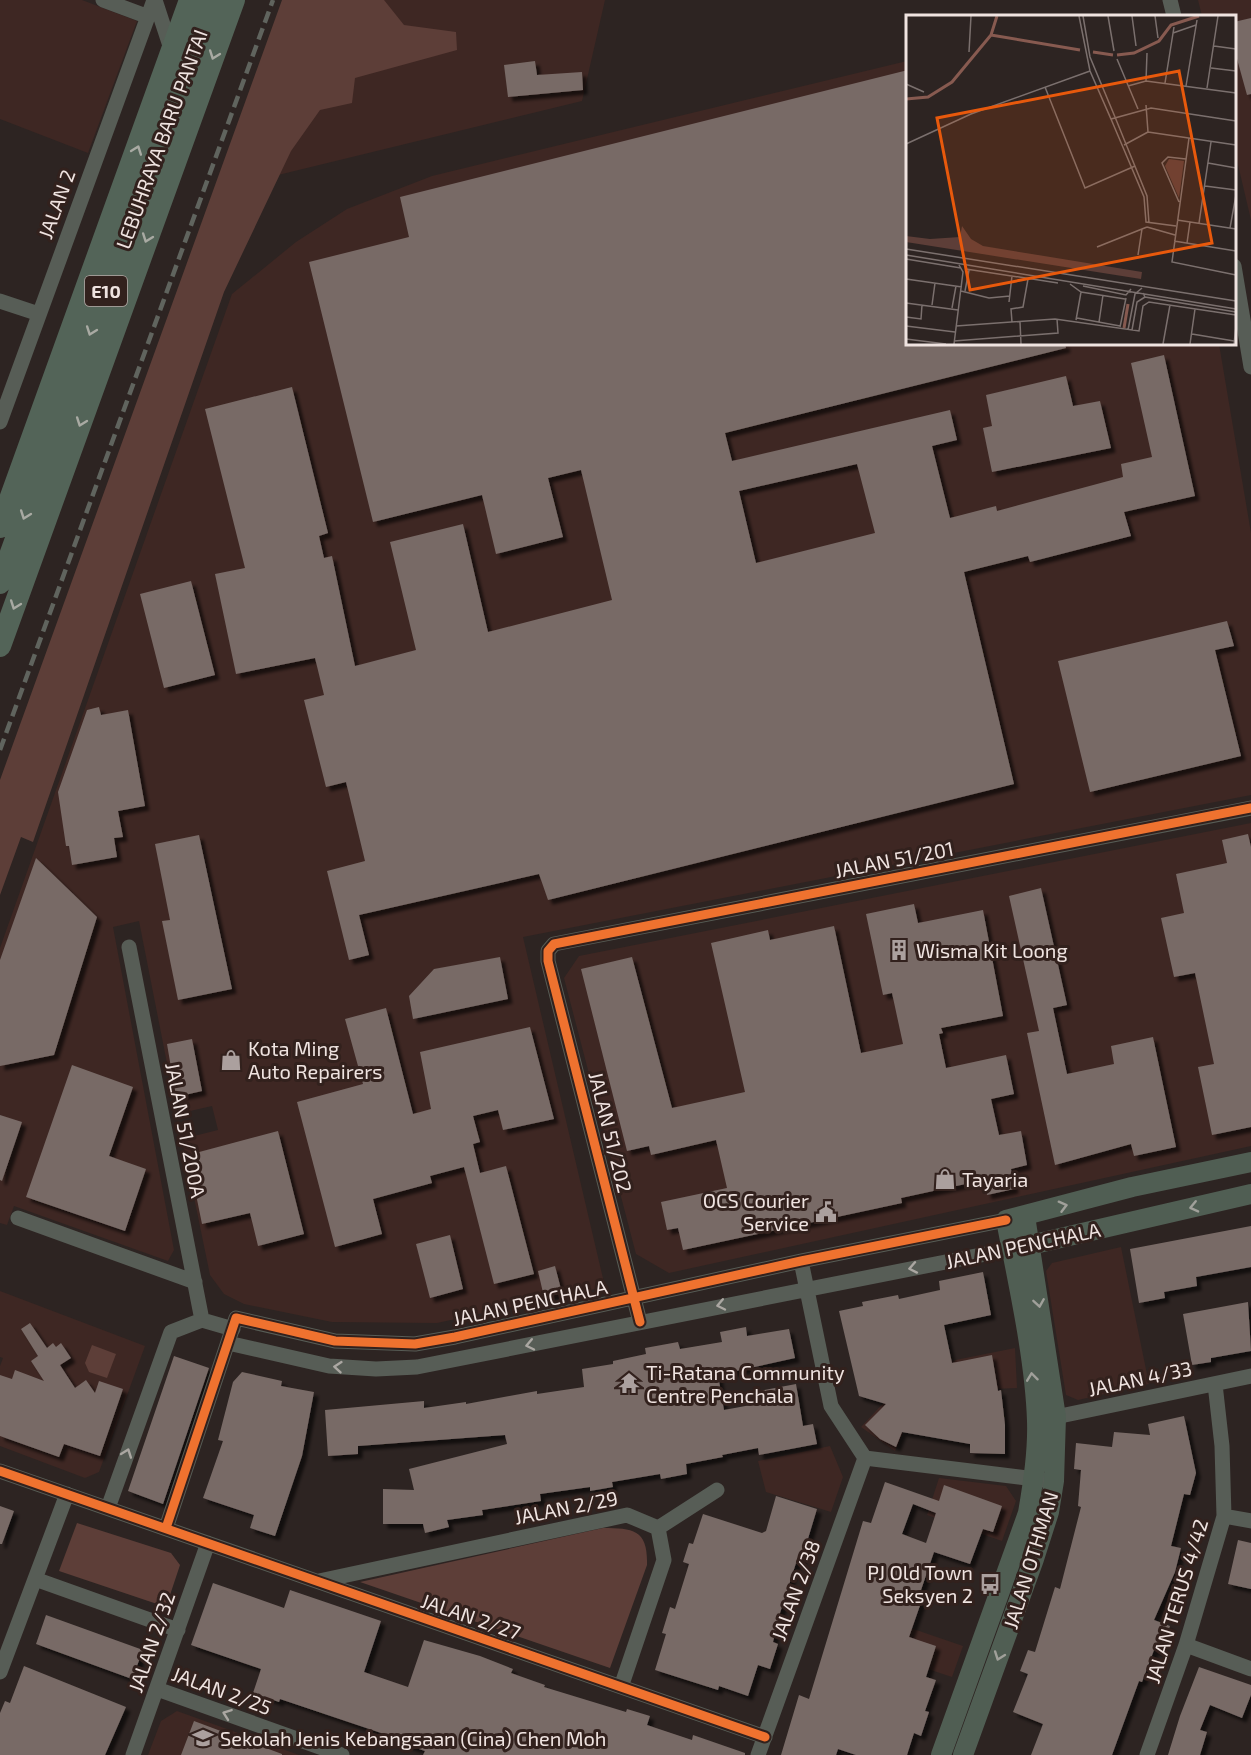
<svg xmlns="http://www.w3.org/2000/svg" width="1251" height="1755" viewBox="0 0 1251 1755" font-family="'Exo 2',sans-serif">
<defs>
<filter id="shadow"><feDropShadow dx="4.5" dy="4.5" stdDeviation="1.5" flood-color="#0009"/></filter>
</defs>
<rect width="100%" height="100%" fill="#2d2422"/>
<path fill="#3e2723" d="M0 0H82L137 21 88 153 0 119Z
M339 0H605L582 101 274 176Z
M1198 0H1251V220L1235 152 1234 16H1202Z
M907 61 908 344H1219L1251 533V795L523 937 605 1287 437 1323 332 1322 244 1304 224 1294 210 1275 182 1139 218 1130 212 1106 177 1114 139 921 113 927 174 1250 168 1261 14 1206 7 1225 0 1223V948L232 294 296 242 347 209 432 176Z
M1251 823V1146L669 1273 636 1254 564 978 579 956Z
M1121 1247 1149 1384 1078 1400 1066 1395 1046 1271 1052 1263Z
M0 1291 145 1346 99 1472 85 1478 0 1446V1366L3 1358 0 1357Z
M1015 1348 1017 1388 921 1392 895 1451 861 1427 916 1368Z
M830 1446 843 1477 831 1512 766 1492 758 1461Z
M939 1478 1006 1486 1016 1501 1002 1541 927 1515Z
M890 1621 963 1646 952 1677 879 1653Z
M177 1711 299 1755H148L161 1721Z"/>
<path fill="#5d3e38" d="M282 0H384L404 25 456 32 457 50 355 78 352 103 320 110 291 151 224 292 33 842 21 837 0 895V780Z
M92 1345 116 1354 107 1378 89 1372 85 1363Z
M77 1523 171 1553 180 1565 166 1607 59 1571Z
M603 1528C634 1528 648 1530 647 1565L610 1668 360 1582Z"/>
<path fill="#786a66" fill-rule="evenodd" filter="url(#shadow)" d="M1251 18V94L1247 95 1234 48V22Z
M535 61 537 75 582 72 583 90 508 97 504 65Z
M908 70V344H1065L1066 348 725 433 732 461 950 410 957 440 932 446 950 518 996 506 997 511 1123 477 1121 464 1152 457 1131 363 1164 355 1195 496 1124 512 1131 536 1030 562 1028 556 964 572 1014 784 548 900 539 874 359 915 369 955 349 960 327 871 365 861 346 782 326 787 304 700 324 695 315 658 236 674 215 574 245 568 205 409 292 387 328 533 319 536 324 558 332 556 355 666 416 650 390 542 463 524 488 632 612 600 581 470 548 478 563 537 496 554 482 495 373 522 309 262 409 237 400 197ZM857 464 875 533 756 563 739 491Z
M1066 376 1073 406 1100 401 1111 448 992 472 983 428 992 426 986 395Z
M191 581 215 675 164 688 140 594Z
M1227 621 1234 646 1215 650 1241 756 1090 792 1058 661Z
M99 707 101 715 128 710 145 806 118 811 123 837 114 838 117 857 72 865 69 846H66L58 792 87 710Z
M1248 834 1251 847V1127L1212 1135 1198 1067 1214 1064 1195 973 1174 977 1161 918 1184 913 1176 874 1227 863 1222 840Z
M199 835 232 989 178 1000 162 921 170 920 155 844Z
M36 858 97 917 54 1055 0 1066V960Z
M1041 888 1067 1005 1053 1008 1067 1074 1114 1064 1111 1046 1153 1037 1176 1147 1134 1156 1131 1144 1055 1165 1027 1033 1039 1031 1009 896Z
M914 904 918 923 983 910 1003 1016 941 1028 943 1033 939 1034 946 1068 1006 1055 1014 1094 991 1099 999 1135 1021 1131 1027 1165 1011 1169 1014 1189 987 1195 984 1180 901 1198 902 1203 683 1250 678 1228 667 1230 661 1202 727 1188 716 1140 651 1155 649 1146 627 1151 581 969 632 957 672 1108 745 1092 711 943 768 930 770 940 834 926 861 1053 903 1044 892 993 883 995 866 914Z
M500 957 508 999 413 1019 409 996 434 969Z
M386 1008 413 1114 431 1109 420 1052 530 1027 554 1119 503 1130 498 1110 473 1116 480 1142 473 1144 480 1173 506 1166 534 1274 494 1284 464 1167 430 1176 432 1183 373 1199 382 1234 335 1247 297 1102 363 1084 345 1019Z
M192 1039 202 1091 176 1097 167 1044Z
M72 1065 133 1087 109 1156 146 1169 125 1231 26 1197Z
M0 1115 22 1122 2 1181 0 1180Z
M278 1131 304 1234 258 1246 250 1213 202 1224 188 1155Z
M1251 1226V1267L1196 1277 1197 1286 1164 1292 1165 1298 1139 1303 1130 1249Z
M450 1235 463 1289 430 1298 416 1244Z
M555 1266 562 1293 544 1297 538 1271Z
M983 1272 991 1315 944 1325 952 1363 992 1355 998 1391 1001 1390 1005 1425V1454L970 1453V1444L902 1432 896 1447 880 1439 865 1425 886 1404 859 1396 839 1311 863 1306 862 1302 898 1295 899 1299 940 1290 939 1281Z
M1248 1302 1251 1351 1211 1358V1362L1192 1365 1183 1314Z
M30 1323 47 1348 53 1343 56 1347 61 1343 71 1358 60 1365 75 1388 86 1380 95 1393 99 1381 123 1389 100 1456 64 1444 59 1457 0 1436V1375L12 1379 15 1370 44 1381 31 1361 38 1356 21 1329Z
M746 1327 747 1336 789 1329 795 1358 718 1375 724 1410 756 1404 754 1392 796 1384 803 1426 813 1424 817 1444 759 1455 758 1448 722 1455 723 1457 686 1464 687 1474 661 1479 660 1474 612 1482 613 1487 590 1491V1487L540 1494 541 1501 482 1510 483 1515 447 1520 449 1527 425 1533 423 1524H383V1489L414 1490 409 1469 507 1444 505 1435 358 1446V1454L328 1456 325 1410 424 1401V1408L466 1402V1404L537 1391V1394L584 1387 582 1369 613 1364V1361L646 1354 645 1348 678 1342 680 1349 722 1342 720 1332Z
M174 1356 209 1368 163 1504 128 1491Z
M242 1372 282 1381 281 1386 314 1392 302 1456 275 1536 250 1528 254 1515 203 1498 223 1441 218 1440 233 1382Z
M1184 1416 1196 1473 1190 1495 1184 1494 1171 1546 1181 1548 1175 1572 1154 1620 1170 1626 1160 1652 1154 1650 1142 1682 1139 1681 1112 1755H1031L1043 1724 1013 1712 1028 1674 1020 1671 1028 1650 1035 1652 1055 1587 1060 1589 1081 1507 1078 1506 1081 1470 1074 1469 1076 1443 1112 1447 1114 1432 1150 1435 1148 1424Z
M885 1482 939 1501 944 1485 1002 1506 993 1532 983 1529 970 1564 934 1552 920 1593 924 1594 909 1637 936 1646 926 1677 936 1680 925 1711 929 1712 921 1736 914 1733 907 1755H856L838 1749 836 1755H781L799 1695 809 1699 863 1521 871 1523ZM913 1504 936 1513 926 1543 902 1534Z
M776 1496 817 1509 800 1565 796 1563 780 1613 773 1642 778 1644 770 1669 758 1665 748 1696 719 1686 718 1690 655 1670 666 1634 662 1633 670 1607 675 1609 689 1564 683 1562 689 1543 693 1544 703 1514 762 1533 766 1531Z
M0 1506 14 1511 2 1544H0Z
M1238 1540 1251 1543V1589L1228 1584Z
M213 1583 284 1608 290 1590 381 1621 364 1672 408 1687 424 1640 480 1656 513 1669 511 1673 545 1685 544 1687 626 1712 627 1709 650 1716 647 1725 692 1740 693 1735 745 1753V1755H423L425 1751 392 1740 393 1737 280 1699 279 1702 253 1693 261 1669 191 1645Z
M46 1615 143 1650 132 1679 36 1644Z
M24 1666 126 1707 105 1755H0V1713L5 1701 10 1703Z
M1199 1667 1251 1685V1695L1242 1718 1210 1705 1200 1730 1207 1732 1200 1755H1168L1180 1716Z
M194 1721 282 1754V1755H181Z"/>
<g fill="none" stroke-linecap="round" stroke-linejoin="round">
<path stroke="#575d56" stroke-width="15" d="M103 0 146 16
M155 0 172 52
M1170 0 1174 16
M1234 266 1251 367
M0 301 39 314
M0 422 154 0
M129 947 202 1320
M18 1218 195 1282
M801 1261 831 1406 865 1458 1043 1480
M640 1322 548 961V951L554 944 1251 808
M228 1343 329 1366 376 1369 417 1367 1011 1249
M1046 1419 1251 1376
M0 1471 765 1737
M108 1508 171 1332 202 1320 233 1329
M1224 1516 1251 1521
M166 1528 236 1318 335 1341 415 1344 455 1337 801 1261 1006 1220
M658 1528 717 1490
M35 1579 178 1630
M319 1581 627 1515 658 1528 664 1560 621 1687
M1186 1645 1251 1669
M0 1672 67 1494
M157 1689 342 1755
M133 1755 208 1543
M758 1755 865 1458
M1147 1755 1186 1645 1224 1516 1222 1446 1215 1384"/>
<path stroke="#505e53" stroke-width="20" d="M1017 1248 1251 1194
M941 1755 1028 1513C1033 1483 1038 1451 1037 1421 1035 1358 1018 1283 1006 1220L1132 1187 1251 1162
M963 1755 1034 1559 1049 1512 1054 1481 1056 1417 1025 1216"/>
<path stroke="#536458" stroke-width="22" d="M0 527 190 0
M0 583 212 0
M0 646 234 0"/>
<path stroke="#60645e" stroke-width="4.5" stroke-dasharray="12 6" stroke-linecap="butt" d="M0 750 273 0"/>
<defs>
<path id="cycleway" d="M640 1322 548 961V951L554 944 1251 808
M0 1471 765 1737
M166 1528 236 1318 335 1341 415 1344 455 1337 801 1261 1006 1220"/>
</defs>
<use href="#cycleway" stroke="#32211d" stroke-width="13"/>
<use href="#cycleway" stroke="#ef722f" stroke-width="9"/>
</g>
<defs><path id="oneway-chevron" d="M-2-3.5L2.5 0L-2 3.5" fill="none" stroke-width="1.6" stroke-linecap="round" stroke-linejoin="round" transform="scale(1.5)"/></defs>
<g stroke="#a9aaa3">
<use href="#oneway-chevron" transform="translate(214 55) rotate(110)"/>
<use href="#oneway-chevron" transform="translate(137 150) rotate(-70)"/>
<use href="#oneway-chevron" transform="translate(147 238) rotate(110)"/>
<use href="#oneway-chevron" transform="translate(91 331) rotate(110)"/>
<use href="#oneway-chevron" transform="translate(81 422) rotate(110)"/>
<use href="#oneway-chevron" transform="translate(25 515) rotate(110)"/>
<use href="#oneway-chevron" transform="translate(15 605) rotate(110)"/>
</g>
<g stroke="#a0a09a">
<use href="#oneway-chevron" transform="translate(1063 1206) rotate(-15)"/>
<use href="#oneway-chevron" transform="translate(1194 1207) rotate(167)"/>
<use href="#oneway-chevron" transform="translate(1039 1303) rotate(81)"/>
<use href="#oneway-chevron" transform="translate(1032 1377) rotate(-97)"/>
<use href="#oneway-chevron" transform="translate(999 1656) rotate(110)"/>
</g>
<g stroke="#aba7a2">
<use href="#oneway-chevron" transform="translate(913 1268) rotate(169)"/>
<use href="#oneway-chevron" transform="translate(721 1305) rotate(168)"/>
<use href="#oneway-chevron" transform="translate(530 1345) rotate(168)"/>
<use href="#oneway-chevron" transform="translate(338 1367) rotate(-175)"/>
<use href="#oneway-chevron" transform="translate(127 1453) rotate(-70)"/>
<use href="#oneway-chevron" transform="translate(227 1714) rotate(-160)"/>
</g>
<defs>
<symbol id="building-bare" viewBox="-9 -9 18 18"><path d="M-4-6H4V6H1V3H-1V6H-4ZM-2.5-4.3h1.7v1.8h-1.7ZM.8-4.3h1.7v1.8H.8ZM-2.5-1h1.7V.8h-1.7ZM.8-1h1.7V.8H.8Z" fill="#aba09e" stroke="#32211d" stroke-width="2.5" paint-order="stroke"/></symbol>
<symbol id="shop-bare" viewBox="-9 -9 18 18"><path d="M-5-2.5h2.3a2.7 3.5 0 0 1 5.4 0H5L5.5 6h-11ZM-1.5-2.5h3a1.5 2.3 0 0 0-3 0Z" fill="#aba09e" stroke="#32211d" stroke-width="2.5" paint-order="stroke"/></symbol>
<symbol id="civic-bare" viewBox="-9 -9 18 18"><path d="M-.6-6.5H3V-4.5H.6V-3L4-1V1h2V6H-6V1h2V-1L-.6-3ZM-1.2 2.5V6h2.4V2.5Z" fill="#aba09e" stroke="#32211d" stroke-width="2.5" paint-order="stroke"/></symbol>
<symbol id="temple-bare" viewBox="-9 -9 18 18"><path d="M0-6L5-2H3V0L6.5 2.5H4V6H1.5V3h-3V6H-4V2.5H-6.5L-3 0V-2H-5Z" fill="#aba09e" stroke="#32211d" stroke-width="2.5" paint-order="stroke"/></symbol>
<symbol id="bus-bare" viewBox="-9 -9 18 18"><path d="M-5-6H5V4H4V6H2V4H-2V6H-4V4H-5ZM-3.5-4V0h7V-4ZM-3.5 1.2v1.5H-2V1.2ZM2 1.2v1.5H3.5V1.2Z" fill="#aba09e" stroke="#32211d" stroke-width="2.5" paint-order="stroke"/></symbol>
<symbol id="school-bare" viewBox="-9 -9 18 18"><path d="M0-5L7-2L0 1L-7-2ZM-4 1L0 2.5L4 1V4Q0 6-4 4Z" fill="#aba09e" stroke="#32211d" stroke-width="2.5" paint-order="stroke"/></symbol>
</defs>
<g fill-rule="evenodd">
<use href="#building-bare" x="884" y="935" width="30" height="30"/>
<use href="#shop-bare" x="216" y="1045" width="30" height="30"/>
<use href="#shop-bare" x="930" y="1164" width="30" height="30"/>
<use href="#civic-bare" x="811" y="1197" width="30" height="30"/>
<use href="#temple-bare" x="614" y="1368" width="30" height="30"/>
<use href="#bus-bare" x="975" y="1569" width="30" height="30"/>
<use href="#school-bare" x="188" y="1723" width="30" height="30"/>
</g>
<g text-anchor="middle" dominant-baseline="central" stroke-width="6" stroke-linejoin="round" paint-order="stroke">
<rect fill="#32211d" stroke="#b6a9a6" stroke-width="1.5" x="85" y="276" width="42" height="30" rx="4.5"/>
<g font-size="18" font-weight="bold" fill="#efe3e0">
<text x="106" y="291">E10</text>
</g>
<g font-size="20" fill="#efe3e0" stroke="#32211d">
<text transform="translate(161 139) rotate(-70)">LEBUHRAYA BARU PANTAI</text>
<text transform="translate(56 204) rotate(-70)">JALAN 2</text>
<text transform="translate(894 859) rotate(-11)">JALAN 51/201</text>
<text transform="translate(186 1130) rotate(79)">JALAN 51/200A</text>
<text transform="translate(611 1132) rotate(76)">JALAN 51/202</text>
<text transform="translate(1023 1245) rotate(-12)">JALAN PENCHALA</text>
<text transform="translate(530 1302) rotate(-12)">JALAN PENCHALA</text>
<text transform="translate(1140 1378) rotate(-12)">JALAN 4/33</text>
<text transform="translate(566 1507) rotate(-11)">JALAN 2/29</text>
<text transform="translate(1030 1560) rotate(-73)">JALAN OTHMAN</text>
<text transform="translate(795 1590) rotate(-70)">JALAN 2/38</text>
<text transform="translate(1176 1601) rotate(-73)">JALAN TERUS 4/42</text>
<text transform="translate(471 1616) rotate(19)">JALAN 2/27</text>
<text transform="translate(151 1642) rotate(-71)">JALAN 2/32</text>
<text transform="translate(222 1690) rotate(20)">JALAN 2/25</text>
</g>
<g font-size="20" fill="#efe3e0" stroke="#32211d" text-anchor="start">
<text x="916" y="950">Wisma Kit Loong</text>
<text x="248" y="1048">Kota Ming<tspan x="248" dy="23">Auto Repairers</tspan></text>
<text x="962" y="1179">Tayaria</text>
<text x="809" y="1200" text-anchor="end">OCS Courier<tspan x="809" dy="23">Service</tspan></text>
<text x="646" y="1372">Ti-Ratana Community<tspan x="646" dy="23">Centre Penchala</tspan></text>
<text x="973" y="1572" text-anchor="end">PJ Old Town<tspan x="973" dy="23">Seksyen 2</tspan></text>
<text x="220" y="1738">Sekolah Jenis Kebangsaan (Cina) Chen Moh</text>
</g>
</g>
<g transform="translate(906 15)">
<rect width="330" height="330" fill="#2d2422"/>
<path d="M263 144 278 146 273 183 259 151ZM56 211 65 224 77 231 236 257 235 264 0 227V221L24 224 54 222Z" fill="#5d3e38"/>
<path fill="none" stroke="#875a50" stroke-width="3" d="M85 20 174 35M187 37 207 40M211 40 228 38 253 26 265 10 293 1M0 84 22 82 46 67 85 20 91 1M218 313 222 289"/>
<path fill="none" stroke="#7b706e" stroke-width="1.5" d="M173 1 184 56 205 104 245 93 330 106M177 1 184 42 209 102M202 1 208 36M226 1 230 31M249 1 252 23M267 18 290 10M308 31 330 34M63 37 65 1M211 44 232 94M305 53 330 56M240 66 241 38M259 68 268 12M0 69 18 77M222 71 240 66 330 78M280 71 291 5M139 72 179 173 229 151M301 73 312 1M240 90 242 117M209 102 241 181 243 208M205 104 238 182 240 207 270 211M242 117 330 130M283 123 266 247 330 260M0 129 65 99 184 56M218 130 242 117M302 148 330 153M299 171 330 175M273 187 256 148 262 142 280 144M271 205 330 214M293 208 305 127M241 212 269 220M324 213 330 180M268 226 330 236M281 228 284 207M191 232 241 212M0 234 330 286M0 240 330 294M232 240 236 214M0 244 55 253M60 254 152 268M0 264 56 272M164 269 175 277 219 284M177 271 220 280 225 274M55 276 83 283 104 281M59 276 63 255M237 278 239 282 330 297M103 287 106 261M0 288 52 295M26 290 29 268M46 293 50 271M0 302 15 304 16 290M171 303 214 311M170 305 175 277M106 307 105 294 117 292 122 264M114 307 115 329M193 307 197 280M0 311 49 317M50 311 149 304 233 316 237 291 243 287 330 300M214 312 220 283M222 315 229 279 236 273M226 315 231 287 239 282M286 319 328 326M0 324 40 329M48 326 152 318 151 304M48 329 57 257 53 250M257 329 264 290M284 329 289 294M328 329 330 311"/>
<path fill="#e8590c" fill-opacity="0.15" stroke="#e8590c" stroke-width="3" d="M273 56 306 228 64 275 31 103Z"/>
<rect width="330" height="330" fill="none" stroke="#efe3e0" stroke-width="3"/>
</g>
</svg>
